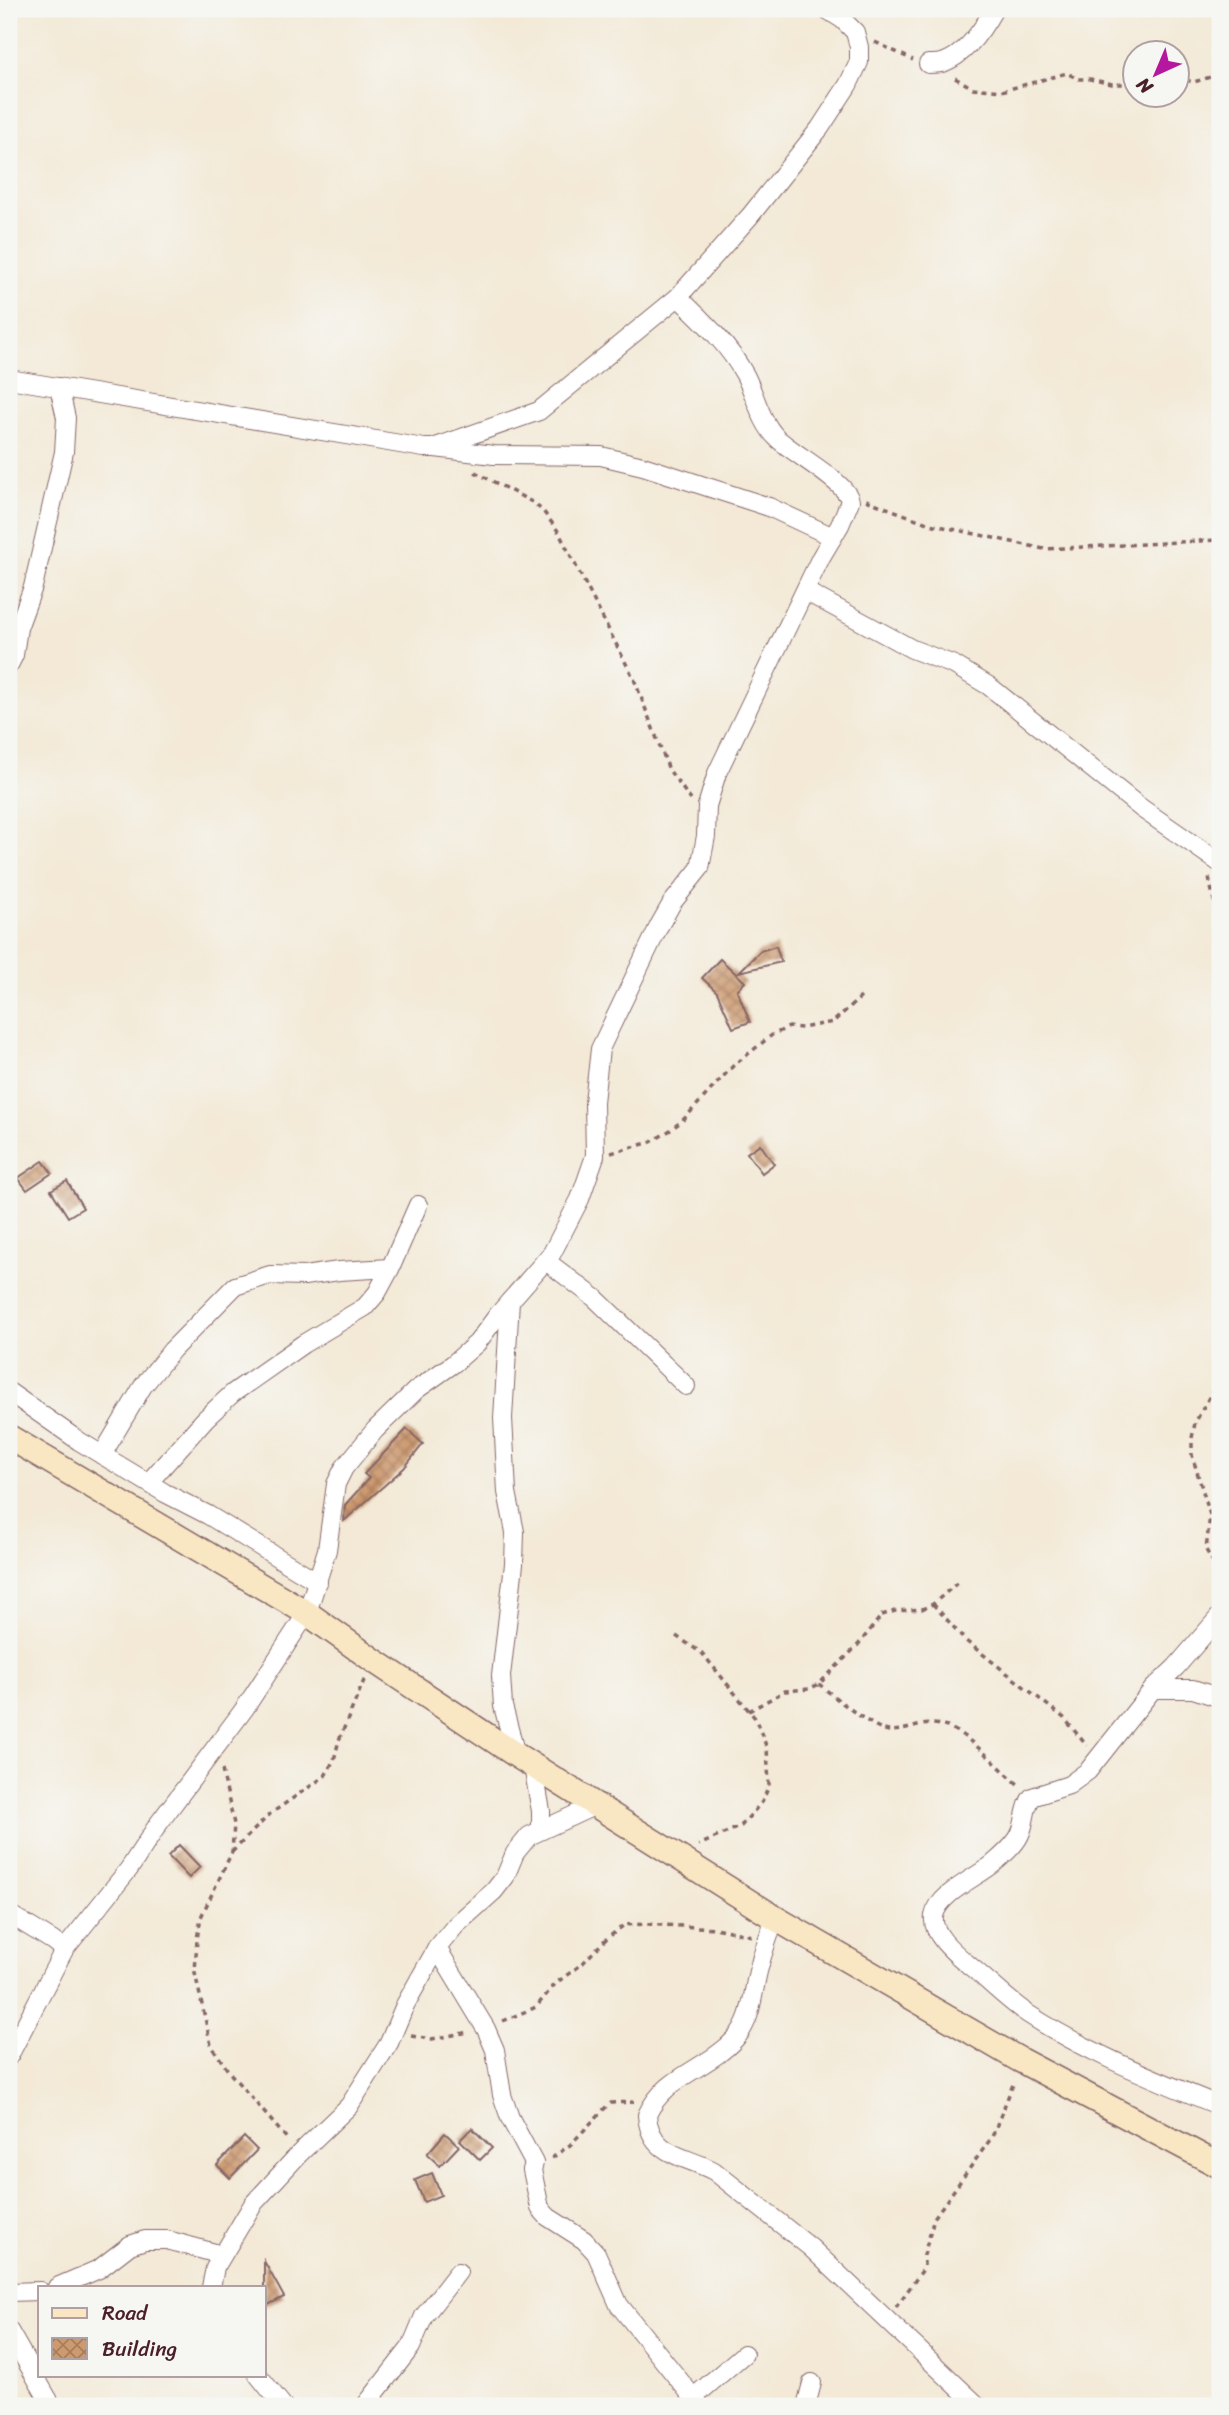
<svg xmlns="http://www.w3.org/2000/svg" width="1229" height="2415" font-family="Sriracha,sans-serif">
	<defs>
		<pattern id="building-cross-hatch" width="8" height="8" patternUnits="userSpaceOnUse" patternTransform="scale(1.75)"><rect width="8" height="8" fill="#cd9a70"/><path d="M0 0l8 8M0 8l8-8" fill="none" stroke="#a87d5c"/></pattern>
	</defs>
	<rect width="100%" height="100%" fill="#f6f6f2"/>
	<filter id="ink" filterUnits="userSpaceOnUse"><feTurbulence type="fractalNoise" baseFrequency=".0143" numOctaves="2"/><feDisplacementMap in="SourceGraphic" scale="14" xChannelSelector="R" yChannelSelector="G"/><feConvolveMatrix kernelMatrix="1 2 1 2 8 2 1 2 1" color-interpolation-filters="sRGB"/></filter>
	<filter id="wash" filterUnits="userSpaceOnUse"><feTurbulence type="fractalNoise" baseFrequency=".00686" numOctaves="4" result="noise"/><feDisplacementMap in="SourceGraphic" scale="28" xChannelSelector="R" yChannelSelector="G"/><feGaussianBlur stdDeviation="1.57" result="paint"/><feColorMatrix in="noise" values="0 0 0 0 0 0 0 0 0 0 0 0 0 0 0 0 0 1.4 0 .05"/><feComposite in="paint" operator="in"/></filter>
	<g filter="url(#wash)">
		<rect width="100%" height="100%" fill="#f3e9d6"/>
		<g id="blocks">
			<g fill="url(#building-cross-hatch)">
				<path d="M776,946L781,962L739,972L760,951Z"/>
				<path d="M720,959L745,982L737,990L750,1022L733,1028L717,992L702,978Z"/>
				<path d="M760,1144L774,1164L762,1173L747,1153Z"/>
				<path d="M43,1161L52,1173L27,1190L18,1178Z"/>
				<path d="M67,1181L83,1208L68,1217L51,1190Z"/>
				<path d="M407,1429L423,1444L404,1468L344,1521L345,1505L369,1478L364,1474Z"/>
				<path d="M179,1845L200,1867L189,1878L168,1856Z"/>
				<path d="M472,2128L492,2148L480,2160L460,2140Z"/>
				<path d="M445,2133L459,2146L440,2166L427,2154Z"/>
				<path d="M244,2137L257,2150L230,2178L217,2165Z"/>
				<path d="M432,2173L441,2195L424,2202L415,2180Z"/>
				<path d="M264,2261L284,2297L264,2307Z"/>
			</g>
		</g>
	</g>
	<g filter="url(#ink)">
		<use href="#blocks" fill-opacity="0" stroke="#856667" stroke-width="2"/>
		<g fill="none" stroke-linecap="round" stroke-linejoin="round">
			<g stroke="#856667" stroke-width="20">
				<g id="street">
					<path d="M928,64C934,64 940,64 945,62C966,54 984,27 994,9"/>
					<path d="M9,379L424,448H433L539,411L678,297L750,216L820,128L848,85L859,62V47L855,32L842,19L826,9"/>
					<path d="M435,448L494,455L601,456L643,466L769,507L833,537"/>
					<path d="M805,591L912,649L954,665L989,686L1141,808L1220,863"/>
					<path d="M9,665L14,655L18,628L33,587L64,452L66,418L59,387"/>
					<path d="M546,1261L595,1298L686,1386"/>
					<path d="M510,1301L503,1418L507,1492L515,1532L514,1564L501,1676L503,1706L516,1755"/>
					<path d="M9,1392L79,1441L165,1493L208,1515L318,1582"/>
					<path d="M102,1455L143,1386L172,1350L235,1286L270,1275L304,1276L339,1271L390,1268"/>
					<path d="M149,1482L205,1419L233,1393L303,1344L365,1307L377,1293L390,1269L418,1205"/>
					<path d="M1220,1616L1176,1667L1153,1689L1088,1771L1069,1785L1032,1797C1024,1808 1026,1820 1021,1832C1017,1844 1003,1855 993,1864C977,1877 938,1894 934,1916C931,1935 957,1955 970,1966C989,1981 1007,2000 1028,2014C1088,2053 1154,2079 1220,2106"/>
					<path d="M1153,1689H1193L1220,1698"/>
					<path d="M533,1766L541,1811V1830"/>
					<path d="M9,1914L53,1941L64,1950"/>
					<path d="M775,1918C770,1933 764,1948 760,1964C752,1990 754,2018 735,2039C708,2069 664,2076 647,2115C650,2156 684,2155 714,2171L811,2248L978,2406"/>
					<path d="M437,1948L486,2029L495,2050L502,2095L510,2118L534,2163L532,2170L540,2208L548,2217L584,2240L596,2253L619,2305L700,2406"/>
					<path d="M9,2056L64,1950L129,1869L159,1823L245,1708L307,1613L327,1550L336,1484L344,1468L375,1430L416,1390L453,1364L477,1343L497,1316L552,1253L580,1199L595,1156L594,1102L600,1049L659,926L672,903L700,868L706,836L707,806L717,773L821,557L840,525L850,501C847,482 793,454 777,438C761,423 755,394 745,375C728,344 703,321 678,297"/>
					<path d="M57,2287L99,2269L130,2245L145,2240H167L222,2255"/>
					<path d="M211,2287L215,2268L253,2204L300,2153L349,2106L389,2043L405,2005L437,1948L456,1925L494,1891L505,1877L515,1853L529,1836L596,1805"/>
					<path d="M9,2292L40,2291"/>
					<path d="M9,2331L52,2406"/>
					<path d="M258,2375L283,2406"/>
					<path d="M694,2397L744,2354"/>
					<path d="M365,2406L411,2347L424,2316L458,2272"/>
					<path d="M806,2406L812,2383"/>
				</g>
			</g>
			<g stroke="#856667" stroke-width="27">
				<path id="secondary" d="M9,1437L307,1613L373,1660L516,1755L775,1918L1020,2060L1220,2166"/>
			</g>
			<g stroke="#856667" stroke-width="3.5" stroke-dasharray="5 5" stroke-linecap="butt">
				<path d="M875,42L913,60"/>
				<path d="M955,78L973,88L1002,91L1067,73L1078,79H1090L1112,84H1134"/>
				<path d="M1176,78L1194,82L1220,74"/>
				<path d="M475,472L532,502L543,511L558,531L634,679L669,770L691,800"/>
				<path d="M866,500L930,524L1044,549L1220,540"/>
				<path d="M1209,878L1220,928"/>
				<path d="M611,1153L651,1142L669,1131L683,1120L733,1066L772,1035L789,1027L802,1028L833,1022L861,997"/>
				<path d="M1220,1369L1213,1390L1195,1423L1192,1438V1455L1210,1515L1206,1550L1220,1574"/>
				<path d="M933,1604L966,1641L1064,1718L1087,1746"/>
				<path d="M676,1636L702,1653L755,1718L767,1748L769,1786L762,1802L741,1826L699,1845"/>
				<path d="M819,1684C832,1695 875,1731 890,1731C915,1731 926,1716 954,1730C974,1741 1002,1770 1020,1786"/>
				<path d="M749,1711L785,1691L809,1689L819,1684L858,1645L882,1615L895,1611L922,1609L933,1604L957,1583"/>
				<path d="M222,1770L234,1824L232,1852L201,1917L197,1939L195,1973L211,2045L229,2072L289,2141"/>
				<path d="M232,1852L270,1814L325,1776L334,1760L339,1740L365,1678"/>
				<path d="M503,2021L536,2007L556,1983L582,1964L605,1940L624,1925L646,1924L715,1928L752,1936"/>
				<path d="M411,2036L432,2039L469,2032"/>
				<path d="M552,2158L570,2145L607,2106L611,2103L634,2102"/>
				<path d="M896,2307L924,2268V2255L934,2218L992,2137L1014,2082"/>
			</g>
			<use href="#street" stroke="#fff" stroke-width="18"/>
			<use href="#secondary" stroke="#f9e7c3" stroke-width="24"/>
		</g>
	</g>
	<rect width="1229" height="2415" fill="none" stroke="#f6f6f2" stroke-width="35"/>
	<rect x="38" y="2286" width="228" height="91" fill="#f6f6f2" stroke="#b1a0a2" stroke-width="2"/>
	<rect x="52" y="2308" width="35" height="10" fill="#f9e7c3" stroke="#b1a0a2" stroke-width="2"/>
	<text x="102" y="2320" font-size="21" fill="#4a1f2b">Road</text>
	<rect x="52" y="2338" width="35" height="21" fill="url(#building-cross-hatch)" stroke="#b1a0a2" stroke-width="2"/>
	<text x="102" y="2356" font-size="21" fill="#4a1f2b">Building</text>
	<g transform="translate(1156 74) rotate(224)"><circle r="33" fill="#f6f6f2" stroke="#b1a0a2" stroke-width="2"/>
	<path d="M0-5L12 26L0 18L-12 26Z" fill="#b5179e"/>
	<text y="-10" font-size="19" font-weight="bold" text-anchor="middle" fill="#4a1f2b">N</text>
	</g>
</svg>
